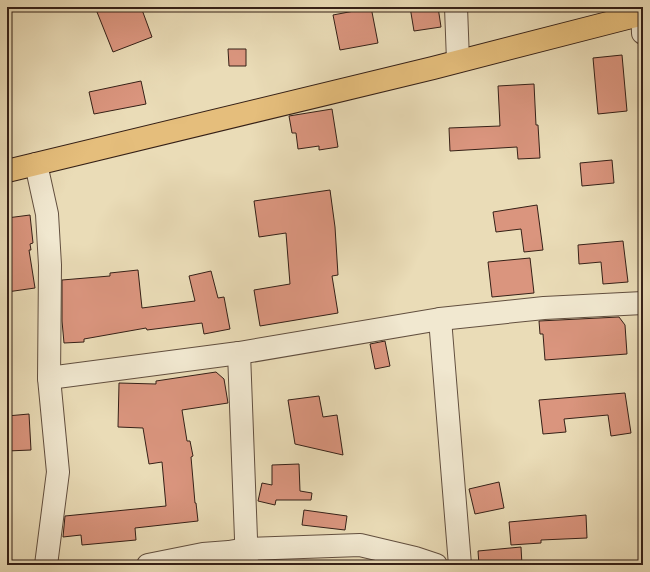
<svg xmlns="http://www.w3.org/2000/svg" width="650" height="572" font-family="'EB Garamond',serif">
	<rect width="100%" height="100%" fill="#eadcb7"/>
	<filter id="stains"><feTurbulence type="fractalNoise" baseFrequency=".005" numOctaves="4"/><feColorMatrix values="0 0 0 0 .2 0 0 0 0 .09 0 0 0 0 .02 0 0 0 .5 -.17"/></filter>
	<radialGradient id="worn" r=".72"><stop offset=".6" stop-color="#630" stop-opacity="0"/><stop offset="1" stop-color="#630" stop-opacity=".3"/></radialGradient>
	<g fill="#da957e" stroke="#352017">
		<path d="M95,7H141L152,37L113,52Z"/>
		<path d="M353,7H371L378,43L340,50L333,15L354,11Z"/>
		<path d="M410,7H438L441,27L414,31Z"/>
		<path d="M228,49H246V66H229Z"/>
		<path d="M622,55L627,111L598,114L593,58Z"/>
		<path d="M141,81L146,104L94,114L89,92Z"/>
		<path d="M534,84L536,125H538L540,158L518,159L517,147L450,151L449,128L500,126L498,86Z"/>
		<path d="M332,109L338,147L319,150V146L298,149L296,133H292L289,116Z"/>
		<path d="M612,160L614,183L582,186L580,163Z"/>
		<path d="M330,190L335,227L338,275L332,276L338,313L260,326L254,290L290,284L286,233L259,237L254,201Z"/>
		<path d="M537,205L543,250L524,252L521,229L496,232L493,212Z"/>
		<path d="M30,215L33,243L30,244L31,250H29L35,288L7,292V218Z"/>
		<path d="M623,241L628,282L603,284L601,262L579,264L578,245Z"/>
		<path d="M530,258L534,293L492,297L488,262Z"/>
		<path d="M138,270L142,308L195,301L189,276L211,271L218,298L224,297L230,329L204,334L202,323L147,330L146,328L84,339V342L64,343L62,321V280L110,276V273Z"/>
		<path d="M619,317L625,325L627,354L545,360L543,334H540L539,321Z"/>
		<path d="M385,341L390,366L375,369L370,344Z"/>
		<path d="M216,372L224,379L228,403L182,410L187,441H190L193,456L191,457L195,503H196L198,521L135,528L136,540L82,545L81,535L63,537L65,516L166,506L162,462L149,464L143,428L118,427L119,383L156,384V381Z"/>
		<path d="M625,393L631,433L611,436L608,415L564,419L566,432L543,434L539,400Z"/>
		<path d="M319,396L323,417L337,415L343,455L295,444L288,400Z"/>
		<path d="M29,414L31,450L7,451V416Z"/>
		<path d="M299,464L300,491L312,493L311,500H276L275,505L258,501L262,483L272,485V465Z"/>
		<path d="M499,482L504,508L475,514L469,489Z"/>
		<path d="M304,510L347,516L345,530L302,525Z"/>
		<path d="M586,515L587,538L541,540V543L511,545L509,522Z"/>
		<path d="M521,547L522,565H479L478,551Z"/>
	</g>
	<g fill="none" stroke-linecap="round" stroke-linejoin="round">
		<g stroke="#624f3f" stroke-width="24">
			<g id="minor">
				<path d="M456,7L458,61"/>
				<path d="M642,7L643,33"/>
				<path d="M36,164L47,214L50,265L49,378L58,472L46,565"/>
				<path d="M440,319L460,565"/>
				<path d="M239,353L247,565"/>
				<path d="M49,378L239,353L440,319L544,308L643,303"/>
				<path d="M148,565L203,554L229,552L246,549L360,545L415,558L436,565"/>
			</g>
		</g>
		<g stroke="#352017" stroke-width="24">
			<path id="major" d="M7,171L433,68L643,14"/>
		</g>
		<use href="#minor" stroke="#f1e8d0" stroke-width="22"/>
		<use href="#major" stroke="#e5be7c" stroke-width="22"/>
	</g>
	<rect width="650" height="572" fill="none" stroke="#eadcb7" stroke-width="24"/>
	<rect x="8" y="8" width="634" height="556" fill="none" stroke="#352017" stroke-width="2"/>
	<rect x="12" y="12" width="626" height="548" fill="none" stroke="#352017"/>
	<rect width="100%" height="100%" filter="url(#stains)"/>
	<rect width="100%" height="100%" fill="url(#worn)"/>
</svg>
